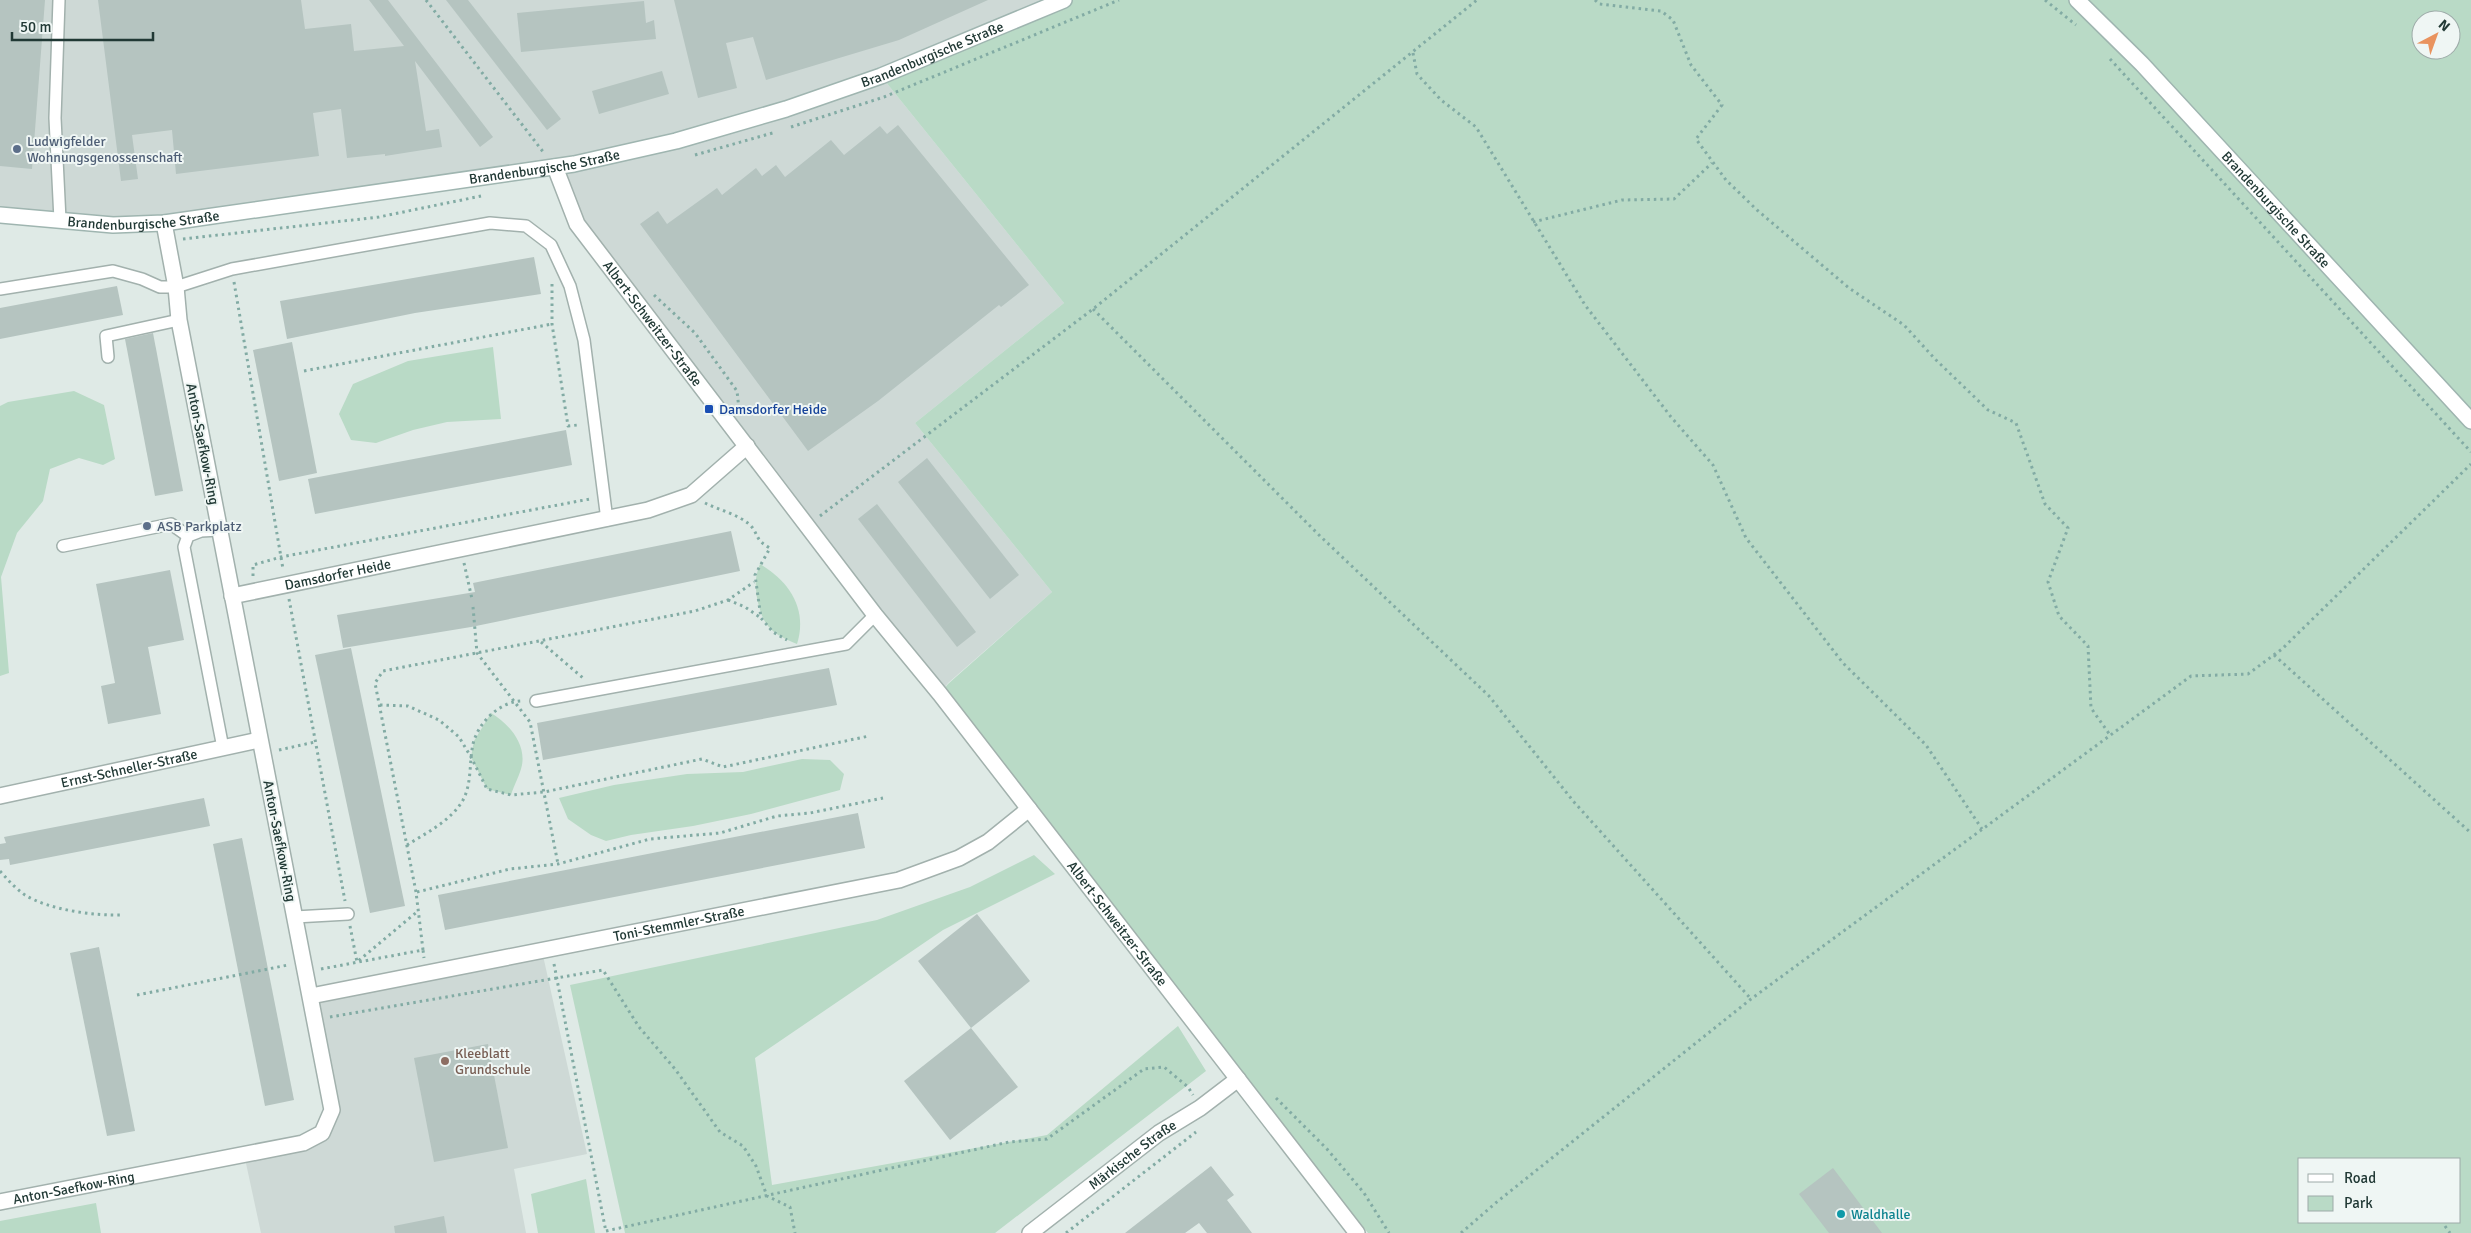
<svg xmlns="http://www.w3.org/2000/svg" width="2471" height="1233" font-family="Signika,sans-serif">
	<rect width="100%" height="100%" fill="#dfeae6"/>
	<g fill="#ced9d6">
		<path d="M0,0H1064L881,76L1064,303L915,423L1052,592L948,683L940,694L577,224L555,167L164,223L0,215Z"/>
		<path d="M542,951L587,1154L514,1169L526,1233H261L244,1154L303,1143L329,1121L311,996Z"/>
	</g>
	<g fill="#b9dac6" fill-rule="evenodd">
		<path d="M1064,0H2471V1233H1368L1029,809L940,694L948,684L1052,592L915,423L1064,303L881,76ZM2421,20H2451V50H2421ZM2300,1159H2460V1222H2300Z"/>
		<path d="M493,347L501,419L447,422L413,430L376,443L351,440L339,414L353,384L408,361Z"/>
		<path d="M74,391L104,405L115,459L103,465L79,458L50,469L43,501L17,533L1,577L9,673L0,676V406L8,402Z"/>
		<path d="M760,564C789,581 808,609 797,644C770,633 763,626 757,598C755,584 755,576 760,564Z"/>
		<path d="M491,713C508,723 526,743 522,765C520,775 514,785 511,795L487,789L471,757L474,741Z"/>
		<path d="M802,759L830,760L844,774L840,790L751,814L693,826L631,835L606,841L591,835L568,819L559,798L614,785L687,774L743,772Z"/>
		<path d="M1034,855L1055,874L943,930L755,1058L772,1185L1047,1135L1178,1026L1206,1071L995,1233H625L570,985L877,920L970,887Z"/>
		<path d="M586,1179L595,1233H538L531,1194Z"/>
		<path d="M96,1203L101,1233H0V1221Z"/>
	</g>
	<g fill="#b5c4c0">
		<path d="M0,0H45L32,169L0,166Z"/>
		<path d="M98,0H301L305,29L351,24L354,51L404,46L369,0H388L493,137L480,147L415,61L426,131L439,129L442,147L385,156V154L347,158L341,109L313,113L319,156L176,174L172,130L132,135L138,179L121,181Z"/>
		<path d="M446,0H468L561,119L547,130Z"/>
		<path d="M674,0H988L899,40L766,80L753,37L726,43L737,88L698,98Z"/>
		<path d="M644,1L646,23L654,20L656,39L521,52L517,13Z"/>
		<path d="M662,71L669,94L599,114L592,91Z"/>
		<path d="M898,125L1029,285L1001,307L999,305L878,401L808,451L640,224L658,211L667,224L717,188L722,195L756,168L762,176L776,165L785,177L831,140L844,155L880,126L887,134Z"/>
		<path d="M534,257L541,294L415,313L287,339L280,301Z"/>
		<path d="M117,286L123,315L0,339V308Z"/>
		<path d="M153,333L183,491L155,496L125,339Z"/>
		<path d="M292,342L317,473L279,481L253,350Z"/>
		<path d="M566,430L572,465L315,514L308,479Z"/>
		<path d="M927,458L1019,575L990,599L898,482Z"/>
		<path d="M877,504L976,632L957,647L858,519Z"/>
		<path d="M731,531L740,571L471,627L343,648L337,615L475,592L473,583Z"/>
		<path d="M170,570L184,640L148,647L161,714L108,724L101,686L115,683L96,584Z"/>
		<path d="M351,648L405,906L370,913L315,655Z"/>
		<path d="M829,668L837,705L543,760L537,723Z"/>
		<path d="M204,798L210,826L10,865L9,859L0,860V844L6,843L4,837Z"/>
		<path d="M858,813L865,848L445,930L438,895Z"/>
		<path d="M242,838L294,1100L265,1106L213,844Z"/>
		<path d="M977,914L1030,981L971,1028L918,961Z"/>
		<path d="M99,947L135,1131L107,1136L70,953Z"/>
		<path d="M971,1028L1018,1087L950,1140L904,1081Z"/>
		<path d="M488,1044L508,1148L434,1162L414,1058Z"/>
		<path d="M1211,1166L1234,1195L1227,1200L1252,1233H1207L1199,1223L1185,1233H1125Z"/>
		<path d="M1833,1168L1882,1233H1829L1799,1194Z"/>
		<path d="M444,1216L447,1233H395L394,1226Z"/>
	</g>
	<g fill="none" stroke-linecap="round" stroke-linejoin="round">
		<g stroke="#a2b1ad" stroke-width="14">
			<g id="lane">
				<path d="M59,0L55,118L60,220"/>
				<path d="M0,289L113,271L142,279L160,287H176L232,269L490,223L526,226L551,245L570,286L584,340L607,520"/>
				<path d="M108,357L106,336L179,320"/>
				<path d="M219,530L201,531L188,536L184,547L223,748"/>
				<path d="M63,546L171,524L188,536"/>
				<path d="M536,701L846,644L875,615"/>
				<path d="M295,917L348,914"/>
			</g>
		</g>
		<g stroke="#a2b1ad" stroke-width="18">
			<g id="street">
				<path id="s1" d="M555,167L577,224L875,615L940,694L1357,1233"/>
				<path id="s2" d="M232,596L648,510L691,495L747,446"/>
				<path id="s3" d="M0,796L259,740"/>
				<path id="s4" d="M311,996L899,880L959,858L988,842L1029,809"/>
				<path id="s5" d="M0,1202L303,1143L322,1133L332,1110L179,320L176,287L164,223"/>
				<path id="s6" d="M1030,1233L1159,1133L1200,1108L1238,1079"/>
			</g>
		</g>
		<g stroke="#9fb5b0" stroke-width="18">
			<g id="secondary">
				<path id="s7" d="M2077,0L2142,64L2471,421"/>
				<path id="s8" d="M0,215L113,225L164,223L574,164L676,141L786,109L881,76L1064,0"/>
			</g>
		</g>
		<g stroke="#82aba4" stroke-width="3" stroke-dasharray="2.5 4" stroke-linecap="butt">
			<path d="M426,0L544,153"/>
			<path d="M1595,0L1599,4L1661,11L1673,20L1691,65L1722,105L1696,139L1726,180L1757,210L1849,288L1904,325L1935,359L1988,410L2016,423L2045,504L2068,528L2048,582L2059,616L2088,646L2091,708L2110,735"/>
			<path d="M2045,0L2076,25"/>
			<path d="M1413,53L1417,74L1441,100L1476,127L1585,305L1671,417L1713,465L1746,538L1843,663L1926,745L1982,829"/>
			<path d="M2110,59L2471,452"/>
			<path d="M791,127L884,97L1119,0"/>
			<path d="M695,155L776,132"/>
			<path d="M1533,222L1622,200L1674,199L1712,163"/>
			<path d="M183,239L379,217L481,196"/>
			<path d="M234,282L283,569"/>
			<path d="M552,284V324L568,426L578,425V427"/>
			<path d="M654,295L695,333L737,391L739,409"/>
			<path d="M1093,309L1320,536L1489,696L1574,802L1751,999"/>
			<path d="M304,371L552,324"/>
			<path d="M705,503C719,510 737,514 749,524C759,533 754,540 770,548L755,575L761,618L773,632L787,640"/>
			<path d="M820,516L1093,309L1477,0"/>
			<path d="M464,563L472,599"/>
			<path d="M253,576V565L281,557L590,499"/>
			<path d="M289,599L345,901"/>
			<path d="M728,600L745,607L761,618"/>
			<path d="M473,607L477,653L530,722L558,864"/>
			<path d="M541,642L583,678"/>
			<path d="M2274,655L2471,833"/>
			<path d="M380,705L408,706L439,720L459,737L471,757L487,789L511,795L544,792L702,759L723,767L869,736"/>
			<path d="M279,750L315,742"/>
			<path d="M407,845C426,833 451,821 463,800C472,783 469,763 473,744C478,723 499,702 521,701"/>
			<path d="M0,871C8,880 15,888 25,895C49,910 95,916 123,915"/>
			<path d="M417,892L510,869L558,864L650,839L720,833L777,816L810,813L883,798"/>
			<path d="M350,926L357,962L418,911"/>
			<path d="M423,950L416,892L375,683L383,671L695,611L728,600L754,582"/>
			<path d="M554,964L606,1232"/>
			<path d="M321,969L423,950L424,958"/>
			<path d="M137,995L288,965"/>
			<path d="M330,1017L603,970L639,1027L675,1069L720,1132L743,1146L756,1166L767,1196L790,1207L795,1233"/>
			<path d="M1276,1098L1327,1149L1364,1193L1389,1233"/>
			<path d="M2445,1226L2450,1233"/>
			<path d="M606,1231L1009,1142L1047,1139L1144,1069L1164,1067L1188,1087L1193,1095"/>
			<path d="M1066,1233L1196,1132"/>
			<path d="M1461,1233L1498,1201L1751,999L2191,676L2248,674L2282,649L2471,464"/>
		</g>
		<use href="#lane" stroke="#fff" stroke-width="11"/>
		<use href="#street" stroke="#fff" stroke-width="15"/>
		<use href="#secondary" stroke="#fff" stroke-width="15"/>
	</g>
	<g fill="#5c6f8a" stroke="#eff6f4" stroke-width="2">
		<circle cx="17" cy="149" r="5"/>
		<circle cx="147" cy="526" r="5"/>
	</g>
	<rect fill="#1a4fb4" stroke="#eff6f4" stroke-width="2" x="704" y="404" width="10" height="10" rx="2.5"/>
	<circle fill="#8d6e63" stroke="#eff6f4" stroke-width="2" cx="445" cy="1061" r="5"/>
	<circle fill="#0f9aa8" stroke="#eff6f4" stroke-width="2" cx="1841" cy="1214" r="5"/>
	<g text-anchor="middle" stroke-width="4" stroke-linejoin="round" paint-order="stroke">
		<g font-size="14" fill="#213935" stroke="#eff6f4">
			<text dy="5" stroke="none"><textPath href="#s8" startOffset="954">Brandenburgische Straße</textPath></text>
			<text dy="5" stroke="none"><textPath href="#s8" startOffset="549">Brandenburgische Straße</textPath></text>
			<text dy="5" stroke="none"><textPath href="#s7" startOffset="289">Brandenburgische Straße</textPath></text>
			<text dy="5" stroke="none"><textPath href="#s8" startOffset="144">Brandenburgische Straße</textPath></text>
			<text dy="5" stroke="none"><textPath href="#s1" startOffset="186">Albert-Schweitzer-Straße</textPath></text>
			<text transform="translate(203 444) rotate(79)" y="5">Anton-Saefkow-Ring</text>
			<text dy="5" stroke="none"><textPath href="#s2" startOffset="108">Damsdorfer Heide</textPath></text>
			<text dy="5" stroke="none"><textPath href="#s3" startOffset="132">Ernst-Schneller-Straße</textPath></text>
			<text transform="translate(280 841) rotate(79)" y="5">Anton-Saefkow-Ring</text>
			<text dy="5" stroke="none"><textPath href="#s4" startOffset="375">Toni-Stemmler-Straße</textPath></text>
			<text dy="5" stroke="none"><textPath href="#s1" startOffset="945">Albert-Schweitzer-Straße</textPath></text>
			<text dy="5" stroke="none"><textPath href="#s6" startOffset="129">Märkische Straße</textPath></text>
			<text dy="5" stroke="none"><textPath href="#s5" startOffset="75">Anton-Saefkow-Ring</textPath></text>
		</g>
		<g font-size="14" fill="#4e5e75" stroke="#eff6f4" text-anchor="start">
			<text x="27" y="146">Ludwigfelder<tspan x="27" dy="16">Wohnungsgenossenschaft</tspan></text>
			<text x="157" y="531">ASB Parkplatz</text>
		</g>
		<g font-size="14" fill="#164399" stroke="#eff6f4" text-anchor="start">
			<text x="719" y="414">Damsdorfer Heide</text>
		</g>
		<g font-size="14" fill="#785e54" stroke="#eff6f4" text-anchor="start">
			<text x="455" y="1058">Kleeblatt<tspan x="455" dy="16">Grundschule</tspan></text>
		</g>
		<g font-size="14" fill="#0d838f" stroke="#eff6f4" text-anchor="start">
			<text x="1851" y="1219">Waldhalle</text>
		</g>
	</g>
	<rect x="2298" y="1158" width="162" height="65" fill="#eff6f4" stroke="#9daaa8"/>
	<rect x="2308" y="1174" width="25" height="8" fill="#ffffff" stroke="#9daaa8"/>
	<text x="2344" y="1183" font-size="15" fill="#213935">Road</text>
	<rect x="2308" y="1196" width="25" height="15" fill="#b9dac6" stroke="#9daaa8"/>
	<text x="2344" y="1208" font-size="15" fill="#213935">Park</text>
	<g transform="translate(2436 35) rotate(41)"><circle r="24" fill="#eff6f4" stroke="#9daaa8"/>
	<path d="M0-4L9 19L0 12L-9 19Z" fill="#e9935e"/>
	<text y="-8" font-size="14" font-weight="bold" text-anchor="middle" fill="#213935">N</text>
	</g>
	<path d="M12 32v8h141v-8" fill="none" stroke="#213935" stroke-width="2.5"/>
	<text x="20" y="32" font-size="15" fill="#213935" stroke="#eff6f4" stroke-width="4" paint-order="stroke">50 m</text>
</svg>
